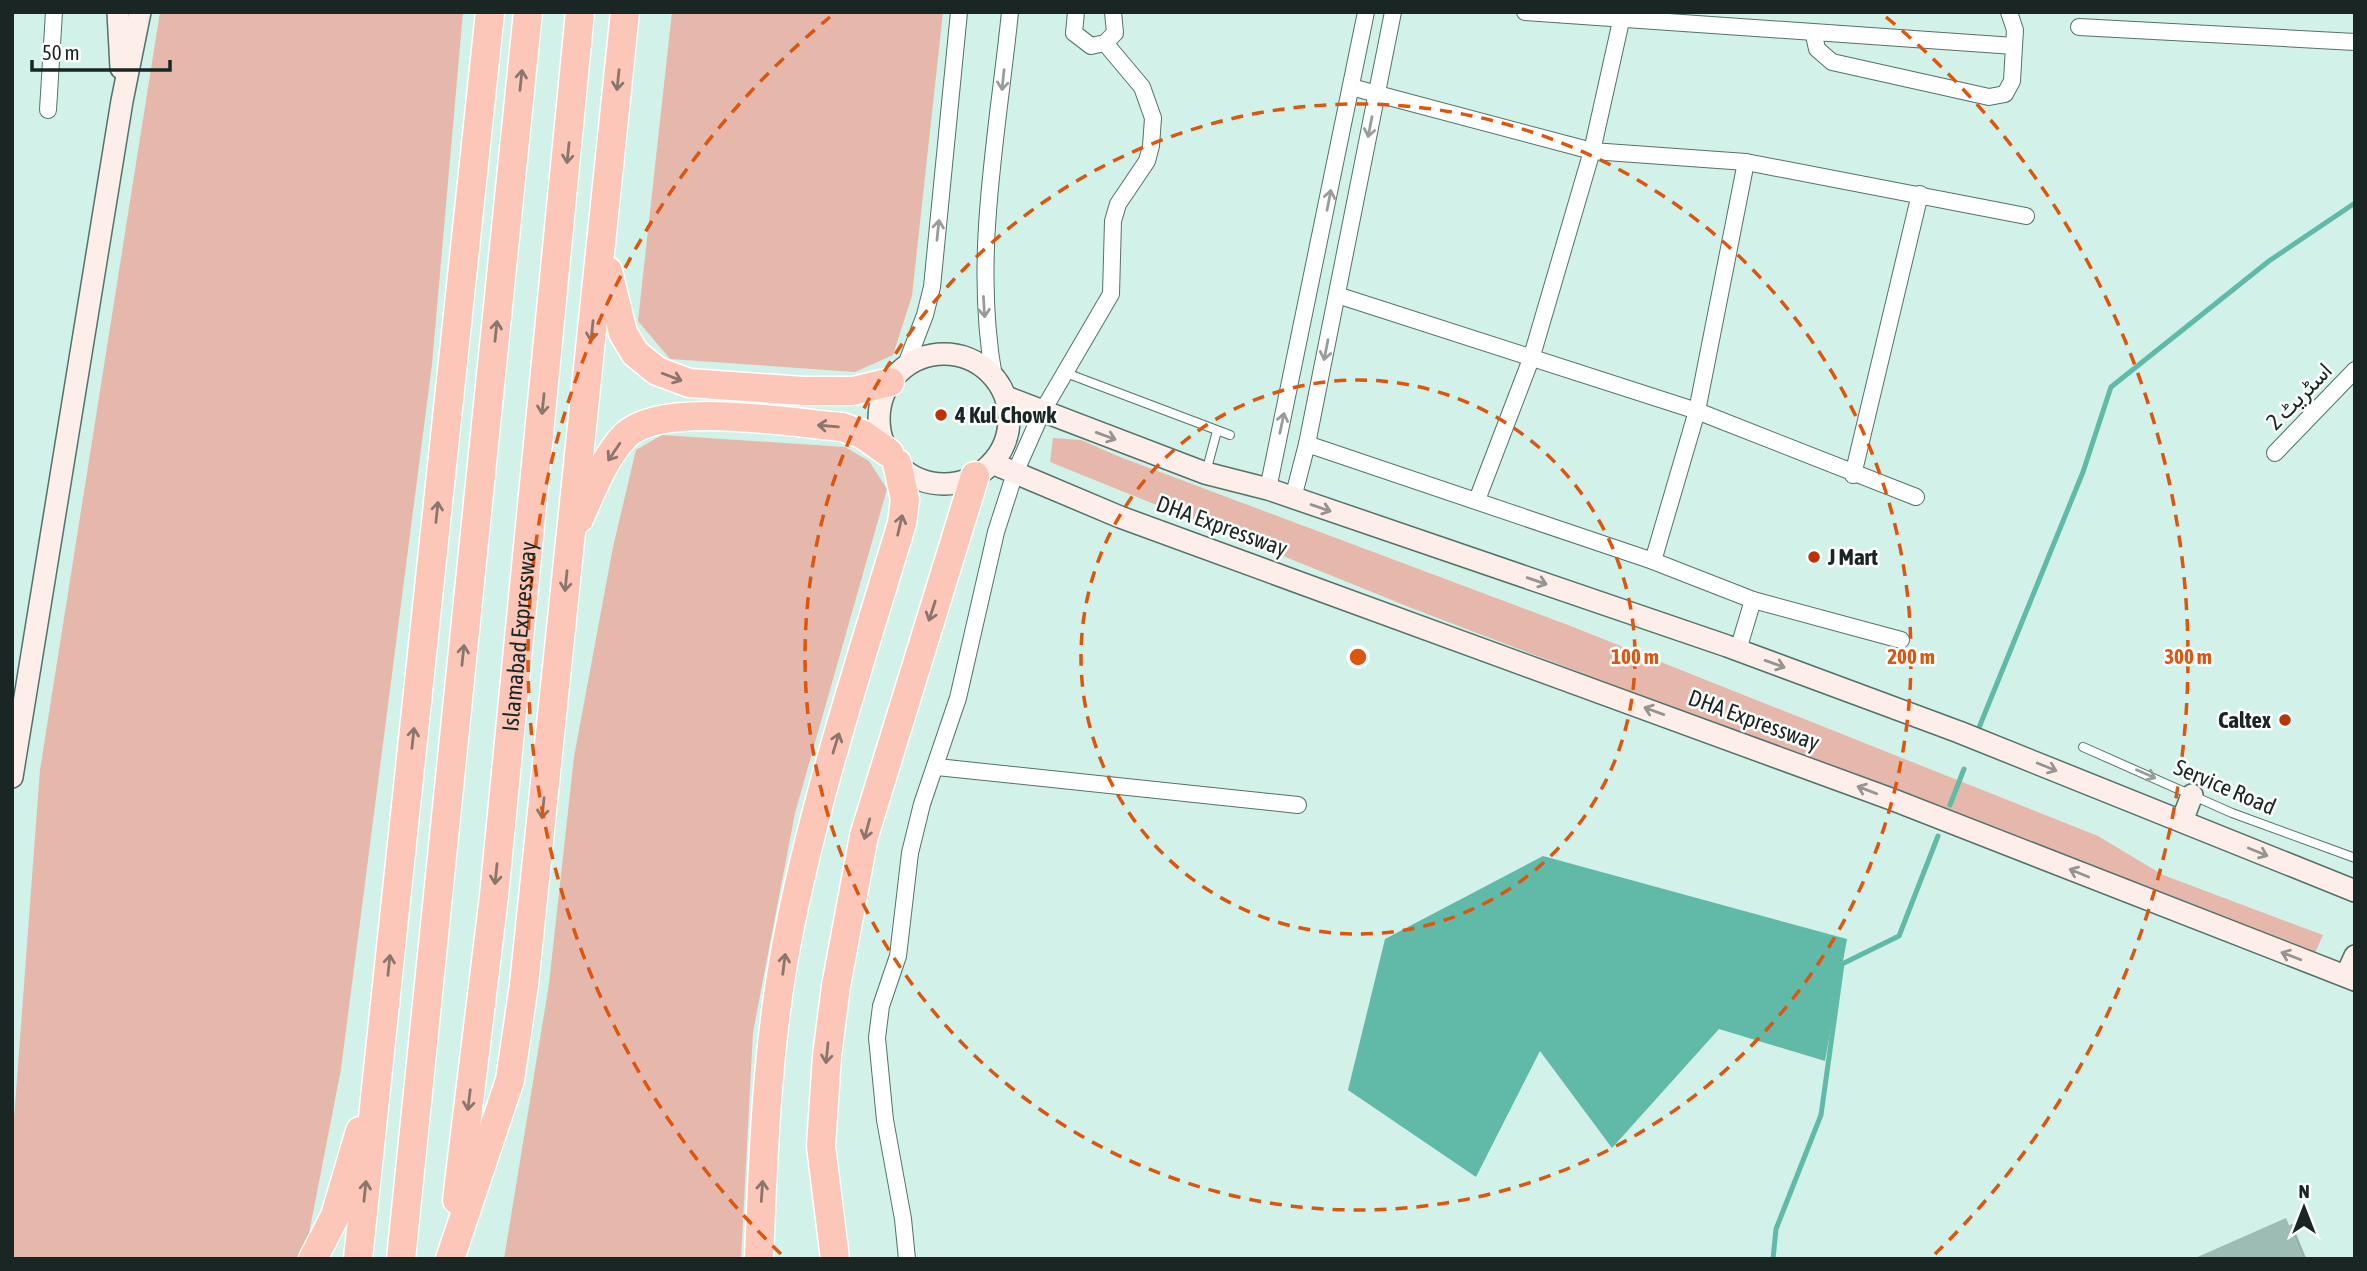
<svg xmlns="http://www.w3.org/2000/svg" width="2367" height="1271" font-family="'Asap Condensed',Vazirmatn,sans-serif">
	<defs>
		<filter id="shadow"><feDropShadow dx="6" dy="6" stdDeviation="0" flood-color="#0004"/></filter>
	</defs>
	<rect width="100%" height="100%" fill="#d1f1e9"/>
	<g fill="#e6b8ab">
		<path d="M160,12H463L432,364L341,1069L304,1259H12V1146L40,770Z"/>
		<path d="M672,12H943L912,296L893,355L855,372L670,359L638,321Z"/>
		<path d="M662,435L845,447L869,461L887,489L795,813L753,1032L741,1259H504L549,984L574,757L613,547L636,450Z"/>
		<path d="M1053,438L1081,440L1120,457L1568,625L2098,836L2163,875L2323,935L2315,953L1414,609L1050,462Z"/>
	</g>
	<path fill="#61baa7" d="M1543,856L1847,939L1825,1061L1719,1029L1612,1148L1540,1051L1476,1177L1348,1090L1385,939Z"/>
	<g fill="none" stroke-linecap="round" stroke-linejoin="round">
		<g stroke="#61baa7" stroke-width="5">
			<path d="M1976,735L2083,472L2111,387L2269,261L2355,203"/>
			<path d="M1950,805L1964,769"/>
			<path d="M1773,1259L1776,1229L1821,1115L1842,964L1899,936L1938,836"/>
		</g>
	</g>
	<path fill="#9dbcb4" filter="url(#shadow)" d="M2286,1218L2303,1259H2193Z"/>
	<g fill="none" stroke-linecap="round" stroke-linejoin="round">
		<g stroke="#54716a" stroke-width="10">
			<g id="lane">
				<path d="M1066,373L1230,435"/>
				<path d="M1206,472L1217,431"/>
				<path d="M2083,747L2232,813L2355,858"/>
			</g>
		</g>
		<g stroke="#54716a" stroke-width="18">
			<g id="street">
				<path d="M1076,12L1074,33L1091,46L1105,43L1115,33L1113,12"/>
				<path d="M1525,12L2014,46L2015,30L2009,12"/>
				<path d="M2079,27L2355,42"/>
				<path d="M1814,35L1817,49L1832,62L1989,97L2005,94L2012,81L2014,46"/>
				<path d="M1351,87L1592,151L1746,162L2026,216"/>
				<path d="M48,110L54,12"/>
				<path d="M1337,295L1697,411L1916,497"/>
				<path d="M905,367L925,315L932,287L959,12"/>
				<path d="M994,377C972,257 998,132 1010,12"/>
				<path d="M1307,444L1653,561L1753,600L1901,640"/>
				<path d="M2275,453L2355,370"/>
				<path d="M1853,475L1920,194"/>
				<path d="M1268,489L1366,12"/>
				<path d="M1293,498L1307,444L1393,12"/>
				<path d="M1477,500L1531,359L1592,151L1623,12"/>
				<path d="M1653,561L1697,411L1746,162"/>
				<path d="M1738,650L1753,600"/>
				<path d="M937,767L1298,805"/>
				<path d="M907,1259L903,1219L885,1120L877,1038L881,1006L898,956L910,853L922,804L958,698L996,532L1015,473L1042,412L1111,294L1113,221L1118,204L1147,161L1151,146L1153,118L1142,87L1105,43"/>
			</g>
		</g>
		<g stroke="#54716a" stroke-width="24">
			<g id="secondary">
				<path d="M118,12L121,68"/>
				<circle cx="944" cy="419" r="65"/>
				<path d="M1006,397L1205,473L1268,489L1727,646L1959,732L2355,891"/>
				<path d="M992,463L1120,517L1891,799L2355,980"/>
				<path d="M12,777L122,101L140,12"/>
				<path d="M2182,821L2192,795"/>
				<path d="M2346,976L2355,956"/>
			</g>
		</g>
		<g stroke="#fff" stroke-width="31">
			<g id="highway">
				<path d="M608,271L623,333L635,353L657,371L689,383L803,391H853L890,382"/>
				<path d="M579,519C592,491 604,457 626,435C662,400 792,423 842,427L862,434L889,453"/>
				<path id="s1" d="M457,1200L494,896L580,12"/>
				<path d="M313,1259L335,1216L360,1131"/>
				<path d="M358,1259L490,12"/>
				<path d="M401,1259L528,12"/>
				<path d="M450,1259L510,1080L524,985L625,12"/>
				<path d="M759,1259C763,1156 767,1049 786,947C813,803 860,663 902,523L905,500L897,463"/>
				<path d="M835,1259L821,1146L827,1056L836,986L864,836L975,476"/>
			</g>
		</g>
		<use href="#lane" stroke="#fff" stroke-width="8"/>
		<use href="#street" stroke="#fff" stroke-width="16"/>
		<use href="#secondary" stroke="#feeeea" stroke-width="21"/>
		<use href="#highway" stroke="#fcc7b8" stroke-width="28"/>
	</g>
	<defs><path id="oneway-shaft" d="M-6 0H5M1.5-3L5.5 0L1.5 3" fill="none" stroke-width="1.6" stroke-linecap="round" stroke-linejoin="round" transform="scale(1.75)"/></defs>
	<g stroke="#8b766e">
		<use href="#oneway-shaft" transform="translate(521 80) rotate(-84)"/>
		<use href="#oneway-shaft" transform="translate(618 80) rotate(96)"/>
		<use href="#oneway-shaft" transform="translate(568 153) rotate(96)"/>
		<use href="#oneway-shaft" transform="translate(496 331) rotate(-84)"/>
		<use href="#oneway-shaft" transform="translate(592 331) rotate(96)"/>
		<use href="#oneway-shaft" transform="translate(672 377) rotate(21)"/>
		<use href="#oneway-shaft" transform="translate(543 404) rotate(96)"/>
		<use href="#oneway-shaft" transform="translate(828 426) rotate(-175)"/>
		<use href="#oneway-shaft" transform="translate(614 452) rotate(124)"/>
		<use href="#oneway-shaft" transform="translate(437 512) rotate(-84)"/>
		<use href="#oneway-shaft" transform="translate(900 525) rotate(-77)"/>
		<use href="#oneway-shaft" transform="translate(566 581) rotate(96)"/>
		<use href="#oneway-shaft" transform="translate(932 611) rotate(108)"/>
		<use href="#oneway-shaft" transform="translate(463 655) rotate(-84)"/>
		<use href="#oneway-shaft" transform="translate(413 738) rotate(-84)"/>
		<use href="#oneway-shaft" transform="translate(836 743) rotate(-73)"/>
		<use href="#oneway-shaft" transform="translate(543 808) rotate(96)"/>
		<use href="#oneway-shaft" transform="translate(867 829) rotate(105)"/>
		<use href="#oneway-shaft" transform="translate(496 874) rotate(96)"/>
		<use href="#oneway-shaft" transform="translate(784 964) rotate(-83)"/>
		<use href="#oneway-shaft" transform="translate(389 965) rotate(-84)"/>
		<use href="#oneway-shaft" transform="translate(827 1053) rotate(96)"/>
		<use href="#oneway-shaft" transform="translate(469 1100) rotate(97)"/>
		<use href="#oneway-shaft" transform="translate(365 1191) rotate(-84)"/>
		<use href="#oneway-shaft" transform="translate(762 1191) rotate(-86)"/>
	</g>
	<g stroke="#989d9c">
		<use href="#oneway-shaft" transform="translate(1003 80) rotate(96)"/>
		<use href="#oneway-shaft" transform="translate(1370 127) rotate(101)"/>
		<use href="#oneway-shaft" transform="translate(1329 200) rotate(-79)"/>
		<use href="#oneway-shaft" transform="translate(938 230) rotate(-84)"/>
		<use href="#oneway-shaft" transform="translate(984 307) rotate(87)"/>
		<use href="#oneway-shaft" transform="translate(1326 350) rotate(101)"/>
		<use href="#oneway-shaft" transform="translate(1282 423) rotate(-78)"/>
		<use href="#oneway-shaft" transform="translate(2146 774) rotate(24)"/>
	</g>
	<g stroke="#979490">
		<use href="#oneway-shaft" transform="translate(1106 436) rotate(20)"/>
		<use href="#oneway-shaft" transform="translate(1321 508) rotate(19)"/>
		<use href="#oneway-shaft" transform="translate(1537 581) rotate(19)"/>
		<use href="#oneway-shaft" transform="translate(1775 664) rotate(20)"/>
		<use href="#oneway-shaft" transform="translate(1654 711) rotate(-160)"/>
		<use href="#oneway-shaft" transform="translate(2047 767) rotate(22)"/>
		<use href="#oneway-shaft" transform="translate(1867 790) rotate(-159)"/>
		<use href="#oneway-shaft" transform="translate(2258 852) rotate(22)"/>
		<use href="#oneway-shaft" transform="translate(2079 873) rotate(-158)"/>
		<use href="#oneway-shaft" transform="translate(2291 956) rotate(-159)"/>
	</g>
	<g fill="none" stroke="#de560d" stroke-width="3.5" stroke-dasharray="12 9">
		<circle cx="1358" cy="657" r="277"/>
		<circle cx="1358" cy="657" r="553"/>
		<path d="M781 1254A830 830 0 0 1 830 17M1886 17A830 830 0 0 1 1935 1254"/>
	</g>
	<g fill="#bc3300" stroke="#fff" stroke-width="2.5">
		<circle cx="941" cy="415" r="7"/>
		<circle cx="1814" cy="557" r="7"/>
		<circle cx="2285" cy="720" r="7"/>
	</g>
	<g text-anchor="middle" stroke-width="5" stroke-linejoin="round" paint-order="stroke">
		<g font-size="23" fill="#1a2623" stroke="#fff">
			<text transform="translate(2299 396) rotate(-46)" y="8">اسٹریٹ 2</text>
			<text transform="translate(1222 526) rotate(20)" y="8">DHA Expressway</text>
			<text dy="8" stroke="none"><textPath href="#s1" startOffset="567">Islamabad Expressway</textPath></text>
			<text transform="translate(1754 720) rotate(20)" y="8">DHA Expressway</text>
			<text transform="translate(2225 787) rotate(23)" y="8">Service Road</text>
		</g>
		<g font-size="23" font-weight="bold" fill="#1a2623" stroke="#fff" text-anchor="start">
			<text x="955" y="423">4 Kul Chowk</text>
			<text x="1828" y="565">J Mart</text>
			<text x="2271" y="728" text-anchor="end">Caltex</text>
		</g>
	</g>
	<circle cx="1358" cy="657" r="10" fill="#de560d" stroke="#fff" stroke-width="3.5"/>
	<g font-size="21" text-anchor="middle" font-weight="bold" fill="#de560d" stroke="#fff" stroke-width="5" stroke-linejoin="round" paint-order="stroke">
		<text x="1635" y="664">100 m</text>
		<text x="1911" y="664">200 m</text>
		<text x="2188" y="664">300 m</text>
	</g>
	<rect width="2367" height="1271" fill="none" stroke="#1a2623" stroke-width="28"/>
	<g transform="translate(2304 1208)" stroke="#ffffff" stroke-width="5" paint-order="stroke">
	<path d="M0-5L12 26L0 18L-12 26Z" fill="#1a2623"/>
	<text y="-10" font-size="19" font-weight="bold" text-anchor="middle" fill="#1a2623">N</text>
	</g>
	<path d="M32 60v10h138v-10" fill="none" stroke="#1a2623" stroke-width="3.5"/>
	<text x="42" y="60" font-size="21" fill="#1a2623" stroke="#ffffff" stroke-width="5" paint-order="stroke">50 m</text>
</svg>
